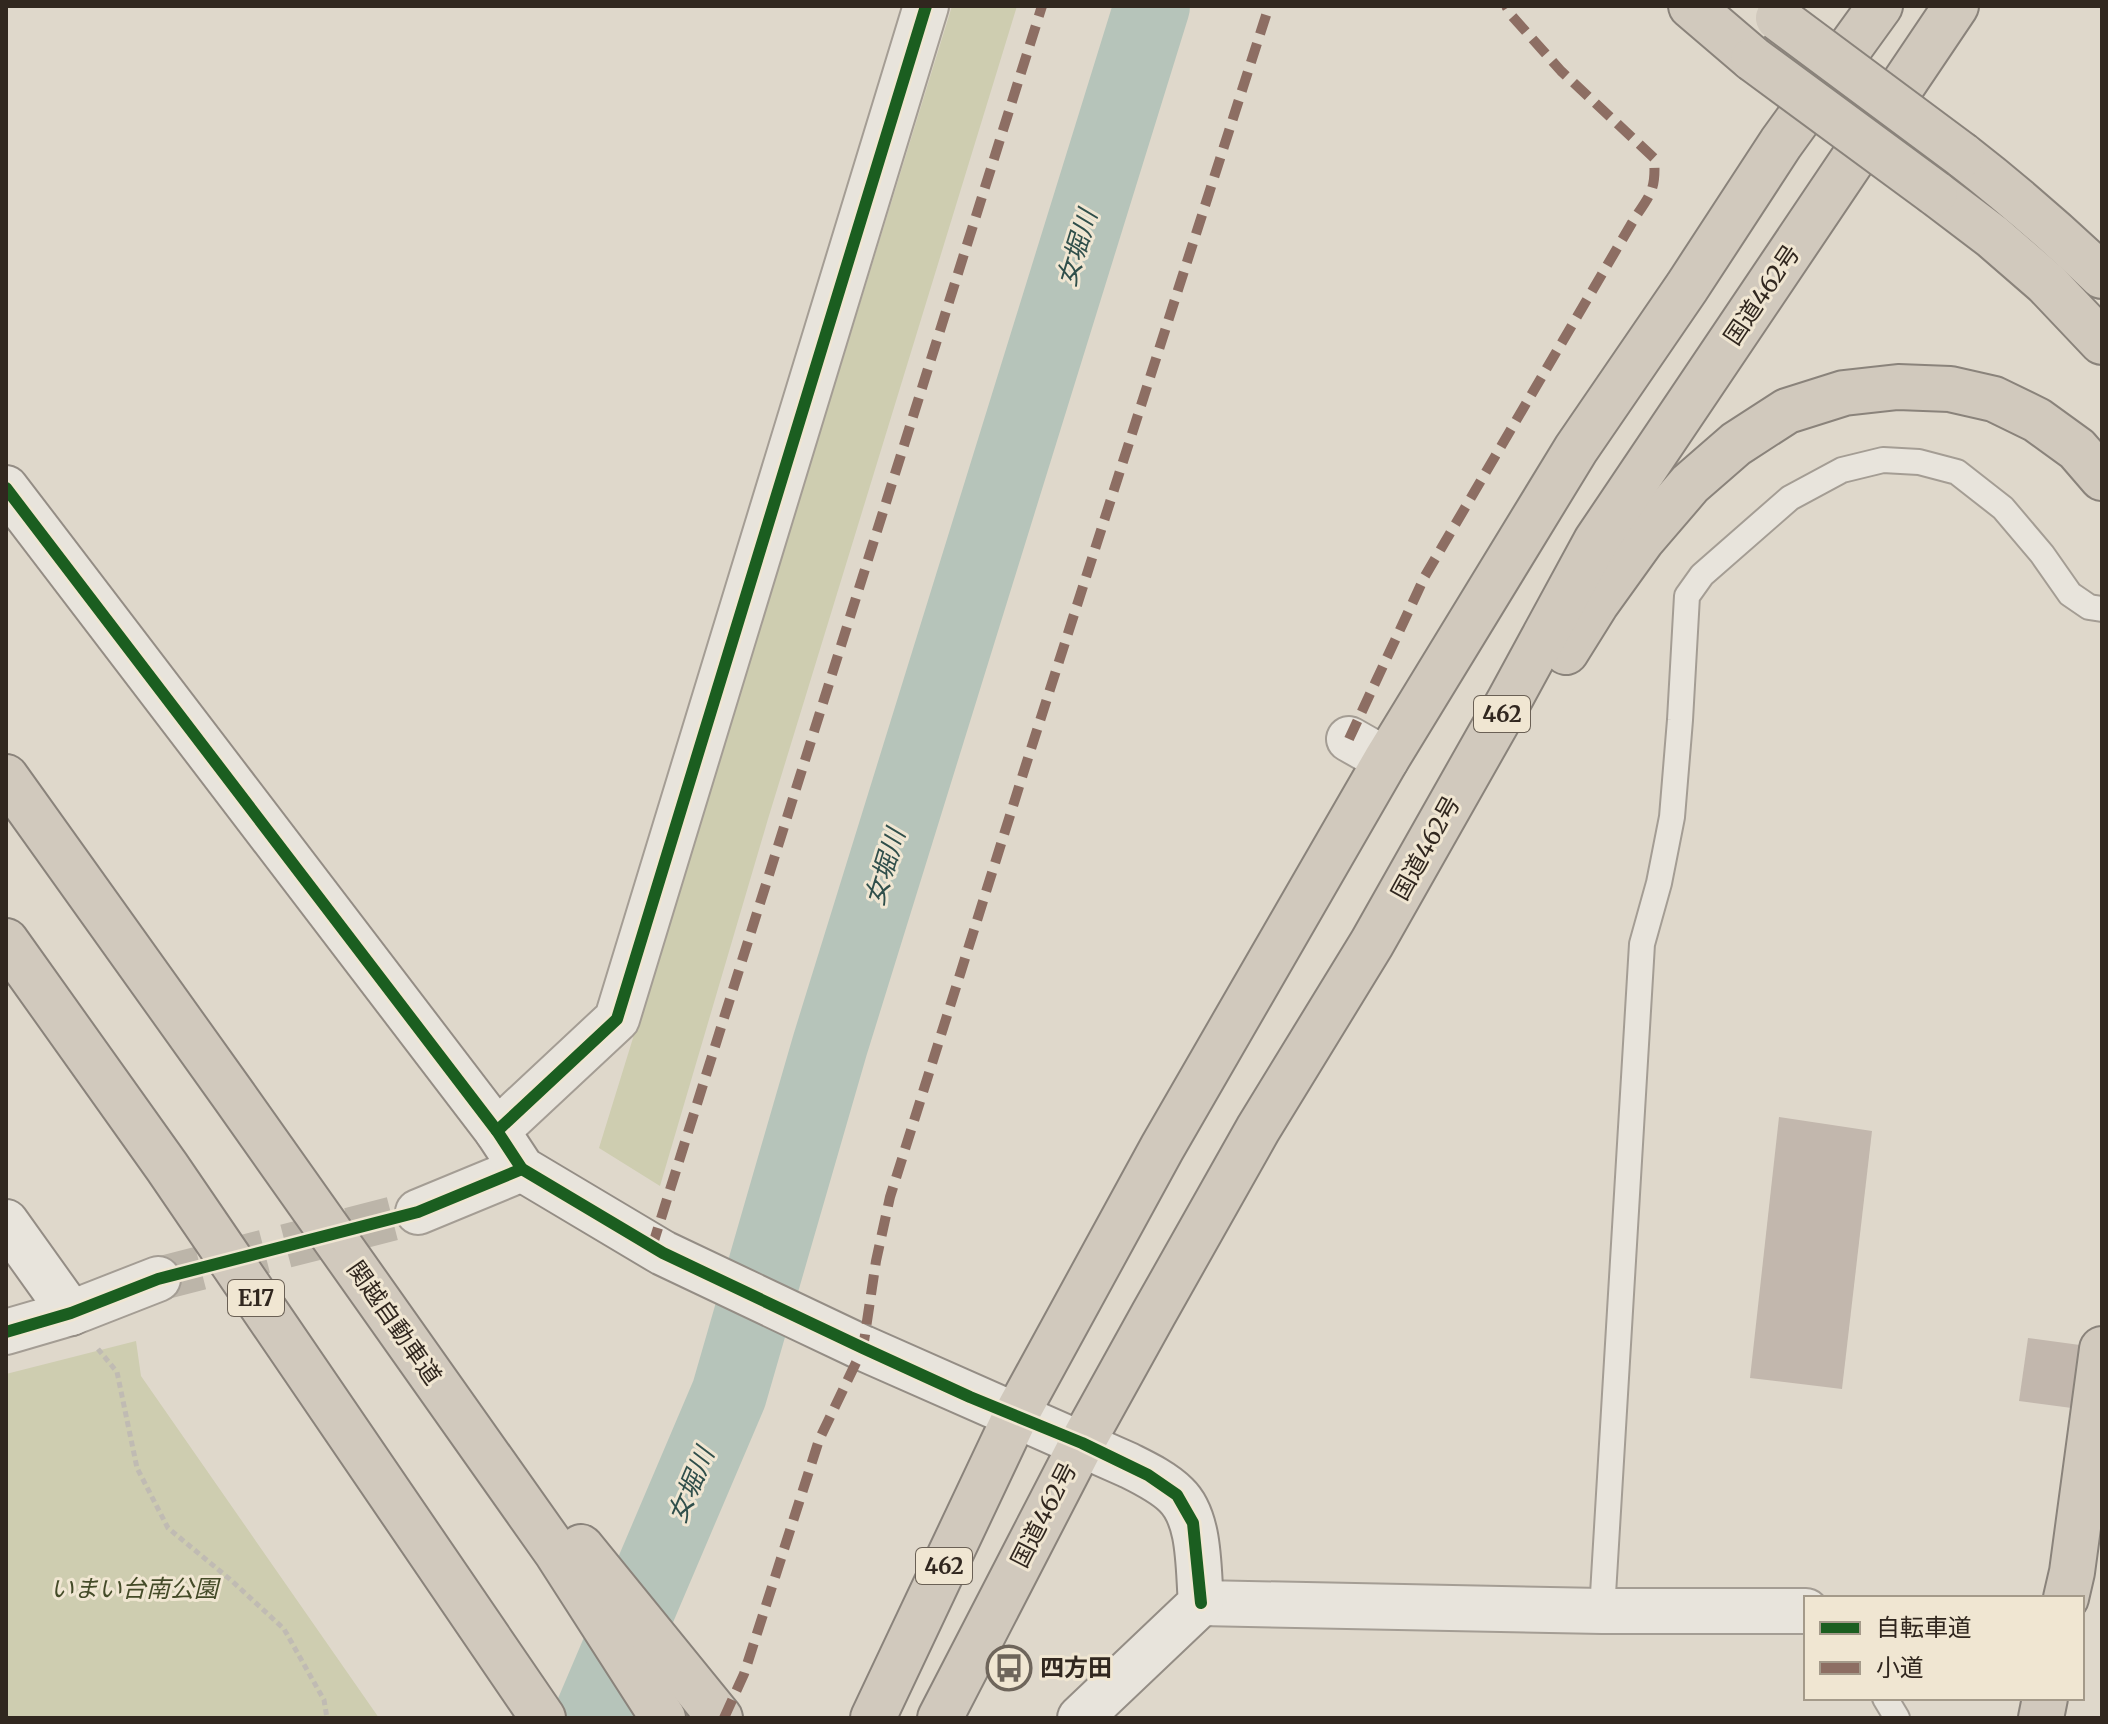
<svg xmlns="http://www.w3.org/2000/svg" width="2108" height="1724" font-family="Merriweather,'Noto Sans JP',serif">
	<rect width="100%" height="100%" fill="#dfd8cb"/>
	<g fill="#cecdb0">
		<path d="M952,6H1017L768,819L660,1186L599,1148Z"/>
		<path d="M136,1341L141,1376L379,1718H6V1374Z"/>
	</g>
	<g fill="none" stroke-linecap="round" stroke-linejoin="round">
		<path stroke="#b6c4ba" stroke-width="76" d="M591,1718L729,1394L830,1045L1152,6"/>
	</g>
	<g fill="#c2b7ad">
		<path d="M1779,1117L1872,1131L1842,1389L1750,1378Z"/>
		<path d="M2028,1338L2102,1348V1412L2019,1401Z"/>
	</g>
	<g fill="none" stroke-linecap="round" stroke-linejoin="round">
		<path stroke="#bcb5a9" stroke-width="44" stroke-dasharray="44 22" stroke-linecap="butt" d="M158,1279L418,1212"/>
		<g stroke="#a49d94" stroke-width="28">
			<g id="lane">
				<path d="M1602,1611L1642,944L1659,883L1672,817L1680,720L1687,596L1702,575L1790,498L1842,470L1883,460L1919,462L1957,472L2003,508L2042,554L2070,594L2089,607L2102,609"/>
				<path d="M1885,1698L1897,1718"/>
			</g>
		</g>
		<g stroke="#a49d94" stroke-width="48">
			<g id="street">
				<path d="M1349,739L1386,760"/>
				<path d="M497,1131L617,1019L926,6"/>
				<path d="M418,1212L522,1169"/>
				<path d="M6,1332L71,1313L158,1279"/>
				<path d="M1201,1603L1602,1611H1806"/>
			</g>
		</g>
		<g stroke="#948d85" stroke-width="48">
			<g id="secondary">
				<path d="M6,488L497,1131L522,1169L663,1253L863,1348L1128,1465C1144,1473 1163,1482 1176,1495C1201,1519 1198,1570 1201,1603L1080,1718"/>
				<path d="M6,1222L71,1313"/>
			</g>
		</g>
		<g stroke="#8a837b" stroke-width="48">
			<g id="highway">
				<path d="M1691,6L1753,59"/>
				<path d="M1962,155C2011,193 2057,233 2102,276"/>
				<path d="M1935,193L1993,237L2046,283L2102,342"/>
				<path d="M1566,652L1596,604L1642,540L1690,484L1736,444L1787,411L1844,393L1898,387L1950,389L1994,399L2037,420L2077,449L2102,478"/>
				<path d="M6,777L234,1096L557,1553L663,1718"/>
				<path d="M6,941L167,1167L543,1718"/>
				<path d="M581,1547L720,1718"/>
				<path d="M2066,1598L2072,1572L2102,1349"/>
				<path d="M873,1718L1016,1415L1162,1148L1386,760L1576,449L1687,287L1781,143L1880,6"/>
				<path d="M940,1718L1082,1443L1153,1315L1258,1129L1372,943L1509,701L1596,541L1956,6"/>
				<path d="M2041,1718L2045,1698"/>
			</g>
		</g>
		<path stroke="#c0bbb3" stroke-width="5" stroke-dasharray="6 4" stroke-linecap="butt" d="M98,1349L117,1372L137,1468L168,1528L232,1581L284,1629L324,1700L327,1718"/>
		<use href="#lane" stroke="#e8e4dc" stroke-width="24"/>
		<use href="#street" stroke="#e8e4dc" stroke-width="44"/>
		<use href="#secondary" stroke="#e8e4dc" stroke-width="44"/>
		<use href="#highway" stroke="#d1c9bd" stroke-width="44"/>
		<g stroke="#8a837b" stroke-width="48" stroke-linecap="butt">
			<g id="highway-bridge">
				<path d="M1778,18L1962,155"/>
				<path d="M1753,59L1935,193"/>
			</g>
		</g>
		<use href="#highway-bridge" stroke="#d1c9bd" stroke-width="44"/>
		<g stroke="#8d6e63" stroke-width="10" stroke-dasharray="20 10" stroke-linecap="butt">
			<path d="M1349,739L1425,576L1636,216C1652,193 1656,187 1654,158L1561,71L1512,16L1506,6"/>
			<path d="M652,1247L1042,6"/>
			<path d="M724,1718L744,1674L819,1440L863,1348L876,1261L890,1197L1029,755L1269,6"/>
		</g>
		<g stroke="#f0e6d2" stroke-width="17">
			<g id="cycleway">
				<path d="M6,488L497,1131L522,1169L663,1253L863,1348L970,1397L1082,1443L1148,1475L1177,1495L1193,1523L1201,1603"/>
				<path d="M497,1131L617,1019L926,6"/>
				<path d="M6,1332L71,1313L158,1279L418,1212L522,1169"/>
			</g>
		</g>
		<use href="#cycleway" stroke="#1b5e20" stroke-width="12"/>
	</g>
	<defs>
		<g id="bus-ring" transform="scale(2.3)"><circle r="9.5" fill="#f0e6d2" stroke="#6e655b" stroke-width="1.5"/><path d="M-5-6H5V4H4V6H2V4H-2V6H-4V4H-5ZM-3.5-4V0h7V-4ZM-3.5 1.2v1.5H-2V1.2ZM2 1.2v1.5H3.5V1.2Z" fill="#6e655b"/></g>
	</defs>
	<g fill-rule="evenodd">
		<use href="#bus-ring" x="1009" y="1668"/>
	</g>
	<g text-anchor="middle" stroke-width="6" stroke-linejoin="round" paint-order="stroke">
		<g fill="#f0e6d2" stroke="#6a6055" stroke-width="2">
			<rect x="1474" y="696" width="56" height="36" rx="6"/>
			<rect x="228" y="1280" width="56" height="36" rx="6"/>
			<rect x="916" y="1548" width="56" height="36" rx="6"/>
		</g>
		<g font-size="22" font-weight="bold" fill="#31271f">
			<text x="1502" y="722">462</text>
			<text x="256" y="1306">E17</text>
			<text x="944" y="1574">462</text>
		</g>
		<g font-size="24" fill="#31271f" stroke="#f0e6d2">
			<text transform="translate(1762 295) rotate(-56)" y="8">国道462号</text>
			<text transform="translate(1426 848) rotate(-61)" y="8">国道462号</text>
			<text transform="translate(394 1323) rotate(55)" y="8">関越自動車道</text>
			<text transform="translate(1044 1515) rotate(-63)" y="8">国道462号</text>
		</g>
		<g font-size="24" font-style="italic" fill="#444b28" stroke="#f0e6d2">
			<text x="134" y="1597">いまい台南公園</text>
		</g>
		<g font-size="24" font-weight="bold" fill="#31271f" stroke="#f0e6d2" text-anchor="start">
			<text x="1040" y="1676">四方田</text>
		</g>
		<g font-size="26" font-style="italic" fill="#304f4b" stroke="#f0e6d2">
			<text transform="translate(1077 248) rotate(-73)" y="9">女堀川</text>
			<text transform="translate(885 867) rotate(-73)" y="9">女堀川</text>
			<text transform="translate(691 1485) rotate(-67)" y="9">女堀川</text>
		</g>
	</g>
	<rect width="2108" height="1724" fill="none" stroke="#31271f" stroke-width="16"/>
	<rect x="1804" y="1596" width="280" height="104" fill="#f0e6d2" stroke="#a49a8a" stroke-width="2"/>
	<rect x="1820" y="1622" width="40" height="12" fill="#1b5e20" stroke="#a49a8a" stroke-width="2"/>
	<text x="1876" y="1636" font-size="24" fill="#31271f">自転車道</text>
	<rect x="1820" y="1662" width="40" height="12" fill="#8d6e63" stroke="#a49a8a" stroke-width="2"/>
	<text x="1876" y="1676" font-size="24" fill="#31271f">小道</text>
</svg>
